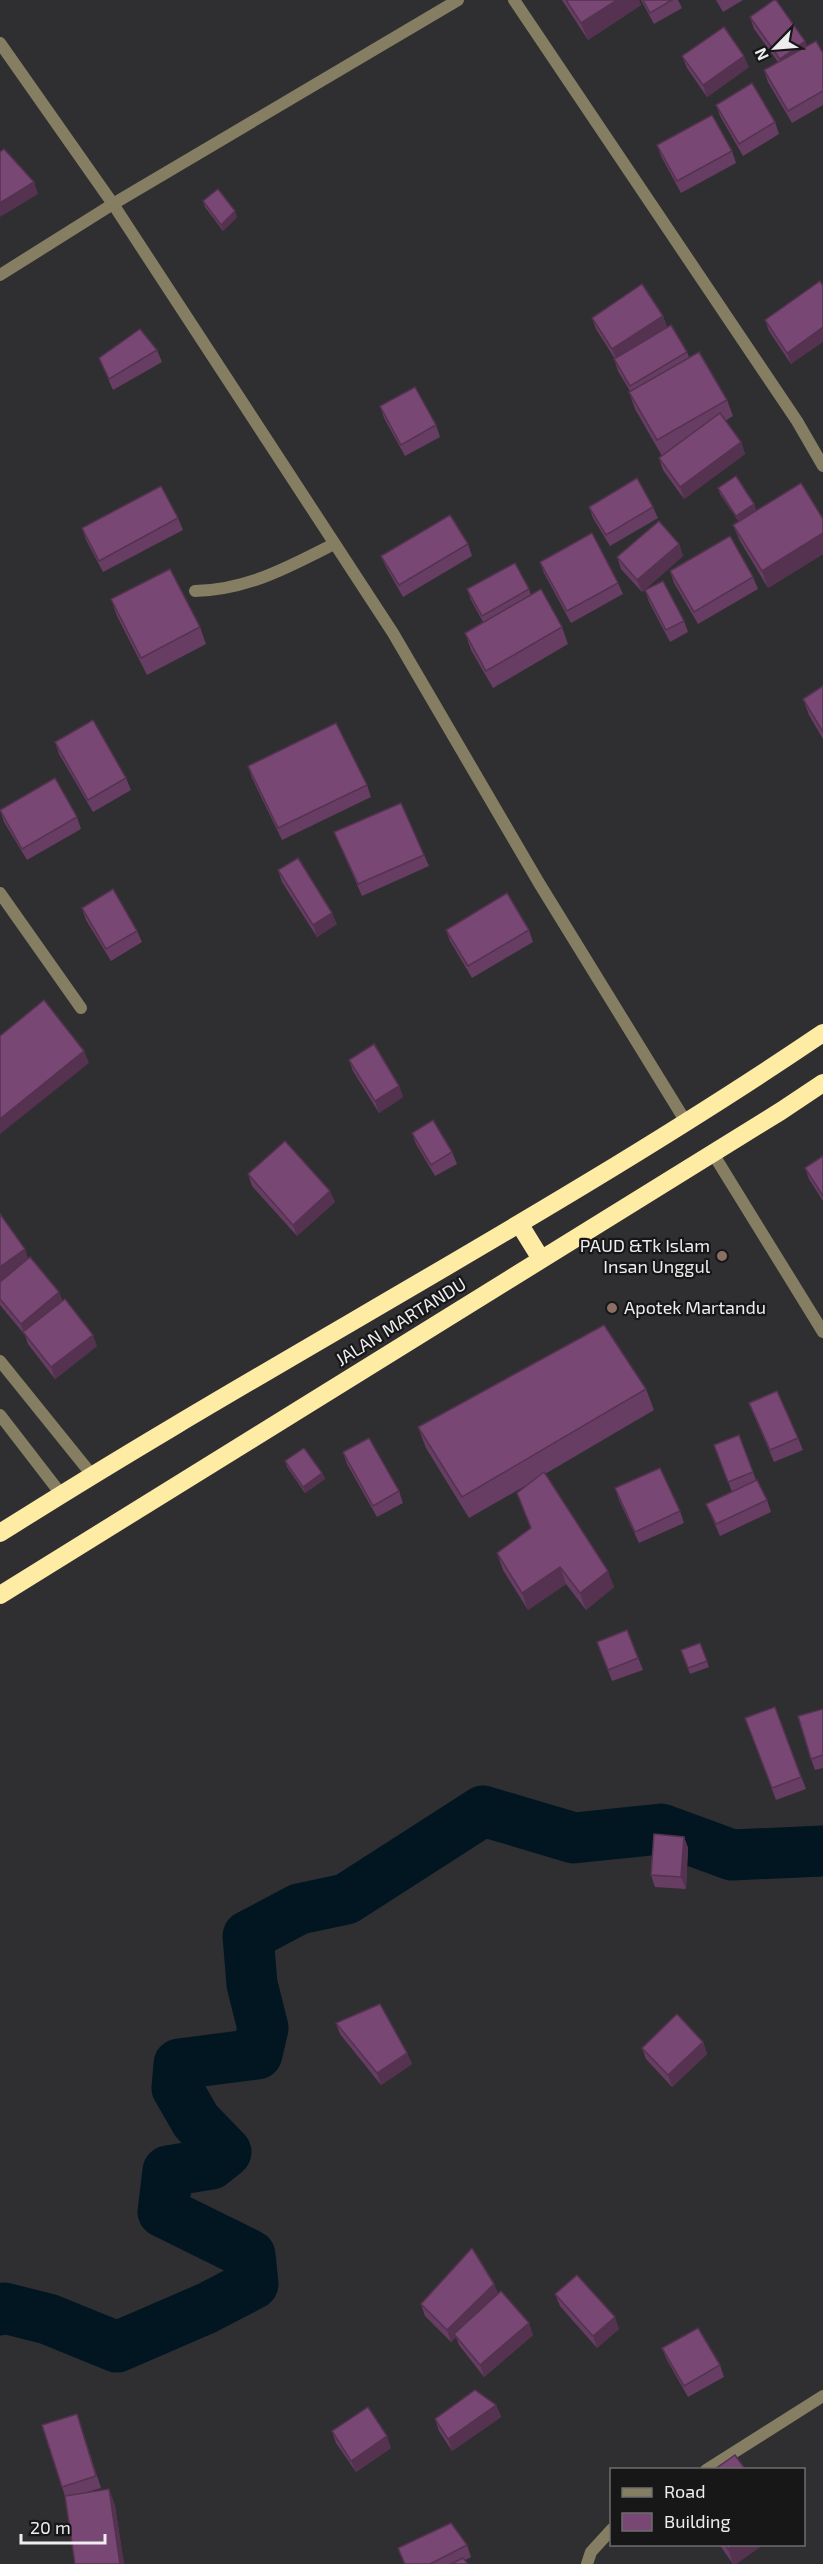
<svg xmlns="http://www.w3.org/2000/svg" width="823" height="2564" font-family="'Exo 2',sans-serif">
	<rect width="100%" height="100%" fill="#2f2f31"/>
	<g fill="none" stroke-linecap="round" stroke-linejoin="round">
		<path stroke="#021622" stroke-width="51" d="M0,2310L4,2308L48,2319L117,2347L207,2308L253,2284L250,2255L163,2212L168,2171L211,2164L226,2152L196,2121L177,2088L179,2064L257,2054L263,2028L252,1984L248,1936L299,1909L346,1899L483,1811L574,1838L661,1829L732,1855L823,1851"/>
		<g stroke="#857e62" stroke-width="12">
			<path d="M514,0L797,421L823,466"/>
			<path d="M0,43L113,204L393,633L539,883L686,1122"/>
			<path d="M0,275L113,204L458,0"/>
			<path d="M195,591C247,590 289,567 334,544"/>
			<path d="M0,893L81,1008"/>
			<path d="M712,1152L823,1332"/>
			<path d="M0,1361L92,1475"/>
			<path d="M0,1415L61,1494"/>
			<path d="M706,2470L823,2396"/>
			<path d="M587,2564L591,2552L612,2529"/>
		</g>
		<g stroke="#feeca5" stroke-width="18">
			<path d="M520,1225L541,1259"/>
			<path d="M0,1533C271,1361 557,1213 823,1033"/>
			<path d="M0,1595L781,1111L823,1083"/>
		</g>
	</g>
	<g fill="#673d63">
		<path d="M562,0H639L641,5L588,40Z"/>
		<path d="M641,0H678L682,8L654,24Z"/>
		<path d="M716,0H743L723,12Z"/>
		<path d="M750,17L823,53V105L792,123L768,82L764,70L778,62L754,29Z"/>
		<path d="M682,56L749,67L707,97L687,68Z"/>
		<path d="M716,105L775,122L779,134L743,156L720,116Z"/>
		<path d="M657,145L732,151L736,163L681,193L661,156Z"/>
		<path d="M203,201L237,217L223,231L205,207Z"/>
		<path d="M823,286L791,364L769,331L765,320Z"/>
		<path d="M663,316L667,327L687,352L689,357L727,400L733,416L725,421L741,442L745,454L684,499L663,470L659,458L662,456L635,409L629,392L630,391L618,371L614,359H615L596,329L592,318Z"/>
		<path d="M157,350L162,362L113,390L99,358Z"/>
		<path d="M380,406L436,425L440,437L405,456L384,418Z"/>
		<path d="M718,488L754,504L756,510L741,520L823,519V554L768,588L740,541L733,525L739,522L720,494Z"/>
		<path d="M589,507H653L658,518L610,546L593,518Z"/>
		<path d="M178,518L183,530L103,572L86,540L82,528Z"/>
		<path d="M468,544L472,556L403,597L386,567L381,556Z"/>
		<path d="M679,544L683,556L642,592L621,569L617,557Z"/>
		<path d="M540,562L618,583L623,594L571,623L544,573Z"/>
		<path d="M670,571L753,577L758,589L698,624L674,583Z"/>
		<path d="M467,589H529L531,595L562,627L568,644L493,688L471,650L465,633L483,622L471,600Z"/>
		<path d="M645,590L684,621L688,632L670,642L649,602Z"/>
		<path d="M111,599L200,627L206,644L147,675L117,616Z"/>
		<path d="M823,686V739L809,715L803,699Z"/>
		<path d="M55,742L126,778L131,790L93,812L59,754Z"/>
		<path d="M248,766L367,785L371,797L282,840L252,778Z"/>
		<path d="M0,810L77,817L81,829L27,860L4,822Z"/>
		<path d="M334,832L424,855L429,866L362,896Z"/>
		<path d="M278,870L337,924L317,937L282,882Z"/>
		<path d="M82,908L137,931L142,942L111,961L86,920Z"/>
		<path d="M446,930H529L533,942L472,978L450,941Z"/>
		<path d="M349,1060L399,1086L403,1097L379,1113L353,1071Z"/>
		<path d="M412,1133L452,1152L457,1164L435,1176L416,1144Z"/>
		<path d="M823,1156V1201L809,1179L805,1168Z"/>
		<path d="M248,1174L335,1202L297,1236L252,1186Z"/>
		<path d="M0,1214L28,1259L63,1301L97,1346L55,1379L28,1344L25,1335L0,1305Z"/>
		<path d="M646,1389L654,1410L545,1474L614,1587L586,1610L566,1584L528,1610L503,1570L497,1553L531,1528L517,1493L532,1482L469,1518L426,1448L418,1427Z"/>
		<path d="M749,1403L798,1438L803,1450L774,1462Z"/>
		<path d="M739,1435L756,1480L767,1500L771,1512L720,1536L706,1504L732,1492L714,1445Z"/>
		<path d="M343,1452L399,1491L403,1503L377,1517L347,1464Z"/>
		<path d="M285,1461L322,1473L325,1479L305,1493L287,1467Z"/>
		<path d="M615,1488L680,1511L684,1523L639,1543L619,1500Z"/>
		<path d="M627,1630L643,1670L612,1681L597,1642Z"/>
		<path d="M700,1643L709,1667L690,1674L681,1650Z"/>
		<path d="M775,1707L806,1789L776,1800L745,1718Z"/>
		<path d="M823,1709V1768L815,1770L811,1759Z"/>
		<path d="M684,1837L688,1848L686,1889L655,1887L651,1875Z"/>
		<path d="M336,2023L407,2053L412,2064L381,2085L340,2034Z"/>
		<path d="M703,2042L707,2054L672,2087L646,2059L642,2048Z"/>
		<path d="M498,2294L533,2335L484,2377L459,2345L456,2337L451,2342L425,2316L421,2304Z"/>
		<path d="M555,2294L619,2329L597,2348L560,2306Z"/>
		<path d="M662,2348L720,2365L724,2377L688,2397L667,2360Z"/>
		<path d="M496,2405L501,2417L452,2451L439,2431L435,2419Z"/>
		<path d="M77,2414L101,2488L84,2493L109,2489L115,2506L124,2564H75L65,2496L62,2487Z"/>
		<path d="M332,2431L391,2448L356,2472L336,2443Z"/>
		<path d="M719,2544H764L736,2564H733Z"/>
		<path d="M467,2545L471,2557L465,2560L468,2564H404L398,2548Z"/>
	</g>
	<g fill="#543250">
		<path d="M617,0H639L641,5L588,40L581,23Z"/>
		<path d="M805,41L810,52L784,71L780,59Z"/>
		<path d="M744,56L749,67L707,97L703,85Z"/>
		<path d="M34,182L38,194L0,217V203Z"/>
		<path d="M235,211L237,217L223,231L221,225Z"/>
		<path d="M663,316L667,328L617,361L612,349Z"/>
		<path d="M823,327V342L791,364L787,353Z"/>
		<path d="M741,442L745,454L684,499L680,487Z"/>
		<path d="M754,504L756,510L739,522L736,516Z"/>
		<path d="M823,533V554L768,588L762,571Z"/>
		<path d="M679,544L683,556L642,592L637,580Z"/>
		<path d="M332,913L337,924L317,937L313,925Z"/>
		<path d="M84,1051L89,1063L0,1134V1119Z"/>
		<path d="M399,1086L403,1097L379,1113L375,1101Z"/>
		<path d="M330,1191L335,1202L297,1236L293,1225Z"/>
		<path d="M25,1249L29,1261L0,1282V1267Z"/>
		<path d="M59,1292L64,1304L24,1333L21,1324Z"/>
		<path d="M93,1335L97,1346L55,1379L51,1367Z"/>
		<path d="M322,1473L325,1479L305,1493L303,1487Z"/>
		<path d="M560,1567L566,1584L528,1610L522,1593Z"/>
		<path d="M608,1571L614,1587L586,1610L580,1593Z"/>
		<path d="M684,1837L688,1848L686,1889L681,1877Z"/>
		<path d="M703,2042L707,2054L672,2087L668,2075Z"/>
		<path d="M407,2053L412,2064L381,2085L377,2073Z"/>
		<path d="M494,2284L499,2295L454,2334L456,2337L451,2342L447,2330Z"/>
		<path d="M615,2317L619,2329L597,2348L593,2336Z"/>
		<path d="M529,2323L533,2335L484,2377L480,2365Z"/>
		<path d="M496,2405L501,2417L452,2451L448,2439Z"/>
		<path d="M387,2436L391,2448L356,2472L351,2461Z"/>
		<path d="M109,2489L115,2506L124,2564H120Z"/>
		<path d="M734,2544H764L736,2564H733L728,2549Z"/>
	</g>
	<g fill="#784773" stroke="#543250" stroke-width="1.5">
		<path d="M566,0H617L581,23Z"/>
		<path d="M643,0H672L650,13Z"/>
		<path d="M774,0H776L805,41L780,59L750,17Z"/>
		<path d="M724,27L744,56L703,85L682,56Z"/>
		<path d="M816,41L823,53V91L788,111L764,70Z"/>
		<path d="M752,83L775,122L739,144L716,105Z"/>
		<path d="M712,115L732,151L677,181L657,145Z"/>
		<path d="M4,149L34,182L0,203V152Z"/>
		<path d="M218,189L235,211L221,225L203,201Z"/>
		<path d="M820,281L823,286V327L787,353L765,320Z"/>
		<path d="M642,284L663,316L612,349L592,318Z"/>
		<path d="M671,325L687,352L630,386L614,359Z"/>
		<path d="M140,329L157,350L109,379L99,358Z"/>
		<path d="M699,352L727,400L657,440L629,392Z"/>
		<path d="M415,387L436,425L401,445L380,406Z"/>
		<path d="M720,413L741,442L680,487L659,458Z"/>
		<path d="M736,476L754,504L736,516L718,488Z"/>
		<path d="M637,478L653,507L606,535L589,507Z"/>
		<path d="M801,483L823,519V533L762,571L733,525Z"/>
		<path d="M161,486L178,518L99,561L82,528Z"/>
		<path d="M450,515L468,544L399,585L381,556Z"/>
		<path d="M659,521L679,544L637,580L617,557Z"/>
		<path d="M592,533L618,583L567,611L540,562Z"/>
		<path d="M730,536L753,577L694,612L670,571Z"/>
		<path d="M515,563L529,589L482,616L467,589Z"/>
		<path d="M170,569L200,627L141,658L111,599Z"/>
		<path d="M663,581L684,621L666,630L645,590Z"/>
		<path d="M541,589L562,627L486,671L465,633Z"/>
		<path d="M823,686V732L803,699Z"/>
		<path d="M93,720L126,778L88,800L55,742Z"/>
		<path d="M336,723L367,785L278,828L248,766Z"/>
		<path d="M55,778L77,817L22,849L0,810Z"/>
		<path d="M401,803L424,855L358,884L334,832Z"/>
		<path d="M298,858L332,913L313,925L278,870Z"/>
		<path d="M113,889L137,931L106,949L82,908Z"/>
		<path d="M507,893L529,930L468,966L446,930Z"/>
		<path d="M44,1000L84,1051L0,1119V1036Z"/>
		<path d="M374,1044L399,1086L375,1101L349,1060Z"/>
		<path d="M433,1120L452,1152L431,1165L412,1133Z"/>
		<path d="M285,1141L330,1191L293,1225L248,1174Z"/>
		<path d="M823,1156V1196L805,1168Z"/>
		<path d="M0,1214L25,1249L0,1267Z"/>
		<path d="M30,1257L59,1292L21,1324L0,1299V1282Z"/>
		<path d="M65,1299L93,1335L51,1367L23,1332Z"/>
		<path d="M604,1325L646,1389L462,1497L418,1427Z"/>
		<path d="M777,1391L798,1438L770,1450L749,1403Z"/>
		<path d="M739,1435L753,1472L728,1482L714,1445Z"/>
		<path d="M369,1438L399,1491L373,1506L343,1452Z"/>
		<path d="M304,1448L322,1473L303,1487L285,1461Z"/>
		<path d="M660,1468L680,1511L635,1532L615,1488Z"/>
		<path d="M544,1472L608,1571L580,1593L560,1567L522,1593L497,1553L531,1528L517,1493Z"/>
		<path d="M757,1480L767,1500L716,1524L706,1504Z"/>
		<path d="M627,1630L638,1658L608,1670L597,1642Z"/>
		<path d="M700,1643L707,1661L688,1668L681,1650Z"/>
		<path d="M775,1707L801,1777L772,1788L745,1718Z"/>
		<path d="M823,1709V1755L811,1759L798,1716Z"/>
		<path d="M654,1834L684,1837L681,1877L651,1875Z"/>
		<path d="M380,2004L407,2053L377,2073L336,2023Z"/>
		<path d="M677,2014L703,2042L668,2075L642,2048Z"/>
		<path d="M472,2248L494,2284L447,2330L421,2304Z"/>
		<path d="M577,2275L615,2317L593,2336L555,2294Z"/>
		<path d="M501,2291L529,2323L480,2365L454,2334Z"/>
		<path d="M698,2328L720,2365L684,2386L662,2348Z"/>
		<path d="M475,2390L496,2405L448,2439L435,2419Z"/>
		<path d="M368,2407L387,2436L351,2461L332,2431Z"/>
		<path d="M77,2414L96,2476L62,2487L42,2425Z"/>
		<path d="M735,2455L745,2469H715Z"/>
		<path d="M109,2489L120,2564H75L65,2496Z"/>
		<path d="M451,2523L467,2545L430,2564H405L398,2548Z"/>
		<path d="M725,2544H734L728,2549Z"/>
		<path d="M463,2558L468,2564H451Z"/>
	</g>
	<g fill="#8d6e63" stroke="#171718" stroke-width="2">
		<circle cx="722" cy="1256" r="6"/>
		<circle cx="612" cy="1308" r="6"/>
	</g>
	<g text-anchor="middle" stroke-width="4.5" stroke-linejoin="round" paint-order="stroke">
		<g font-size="18" fill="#ededef" stroke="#171718" text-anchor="end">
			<text x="710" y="1252">PAUD &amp;Tk Islam<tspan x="710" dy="21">Insan Unggul</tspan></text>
			<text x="624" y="1314" text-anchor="start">Apotek Martandu</text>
		</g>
		<g font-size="18" fill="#ededef" stroke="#171718">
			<text transform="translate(401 1322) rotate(-32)" y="6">JALAN MARTANDU</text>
		</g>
	</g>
	<rect x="610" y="2468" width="195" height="78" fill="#171718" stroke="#6d6d6e" stroke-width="1.5"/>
	<rect x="622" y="2488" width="30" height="9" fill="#857e62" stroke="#6d6d6e" stroke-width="1.5"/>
	<text x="664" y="2498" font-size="18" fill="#ededef">Road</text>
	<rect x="622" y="2513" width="30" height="18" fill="#784773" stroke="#6d6d6e" stroke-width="1.5"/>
	<text x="664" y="2528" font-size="18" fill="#ededef">Building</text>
	<g transform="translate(775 48) rotate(245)" stroke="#171718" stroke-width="4.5" paint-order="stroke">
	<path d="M0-4.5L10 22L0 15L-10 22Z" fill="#ededef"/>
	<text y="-9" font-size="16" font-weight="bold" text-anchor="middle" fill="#ededef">N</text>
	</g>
	<path d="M21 2534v9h84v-9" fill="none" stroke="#ededef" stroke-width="3"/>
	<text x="30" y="2534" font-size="18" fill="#ededef" stroke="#171718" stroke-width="4.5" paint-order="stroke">20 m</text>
</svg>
